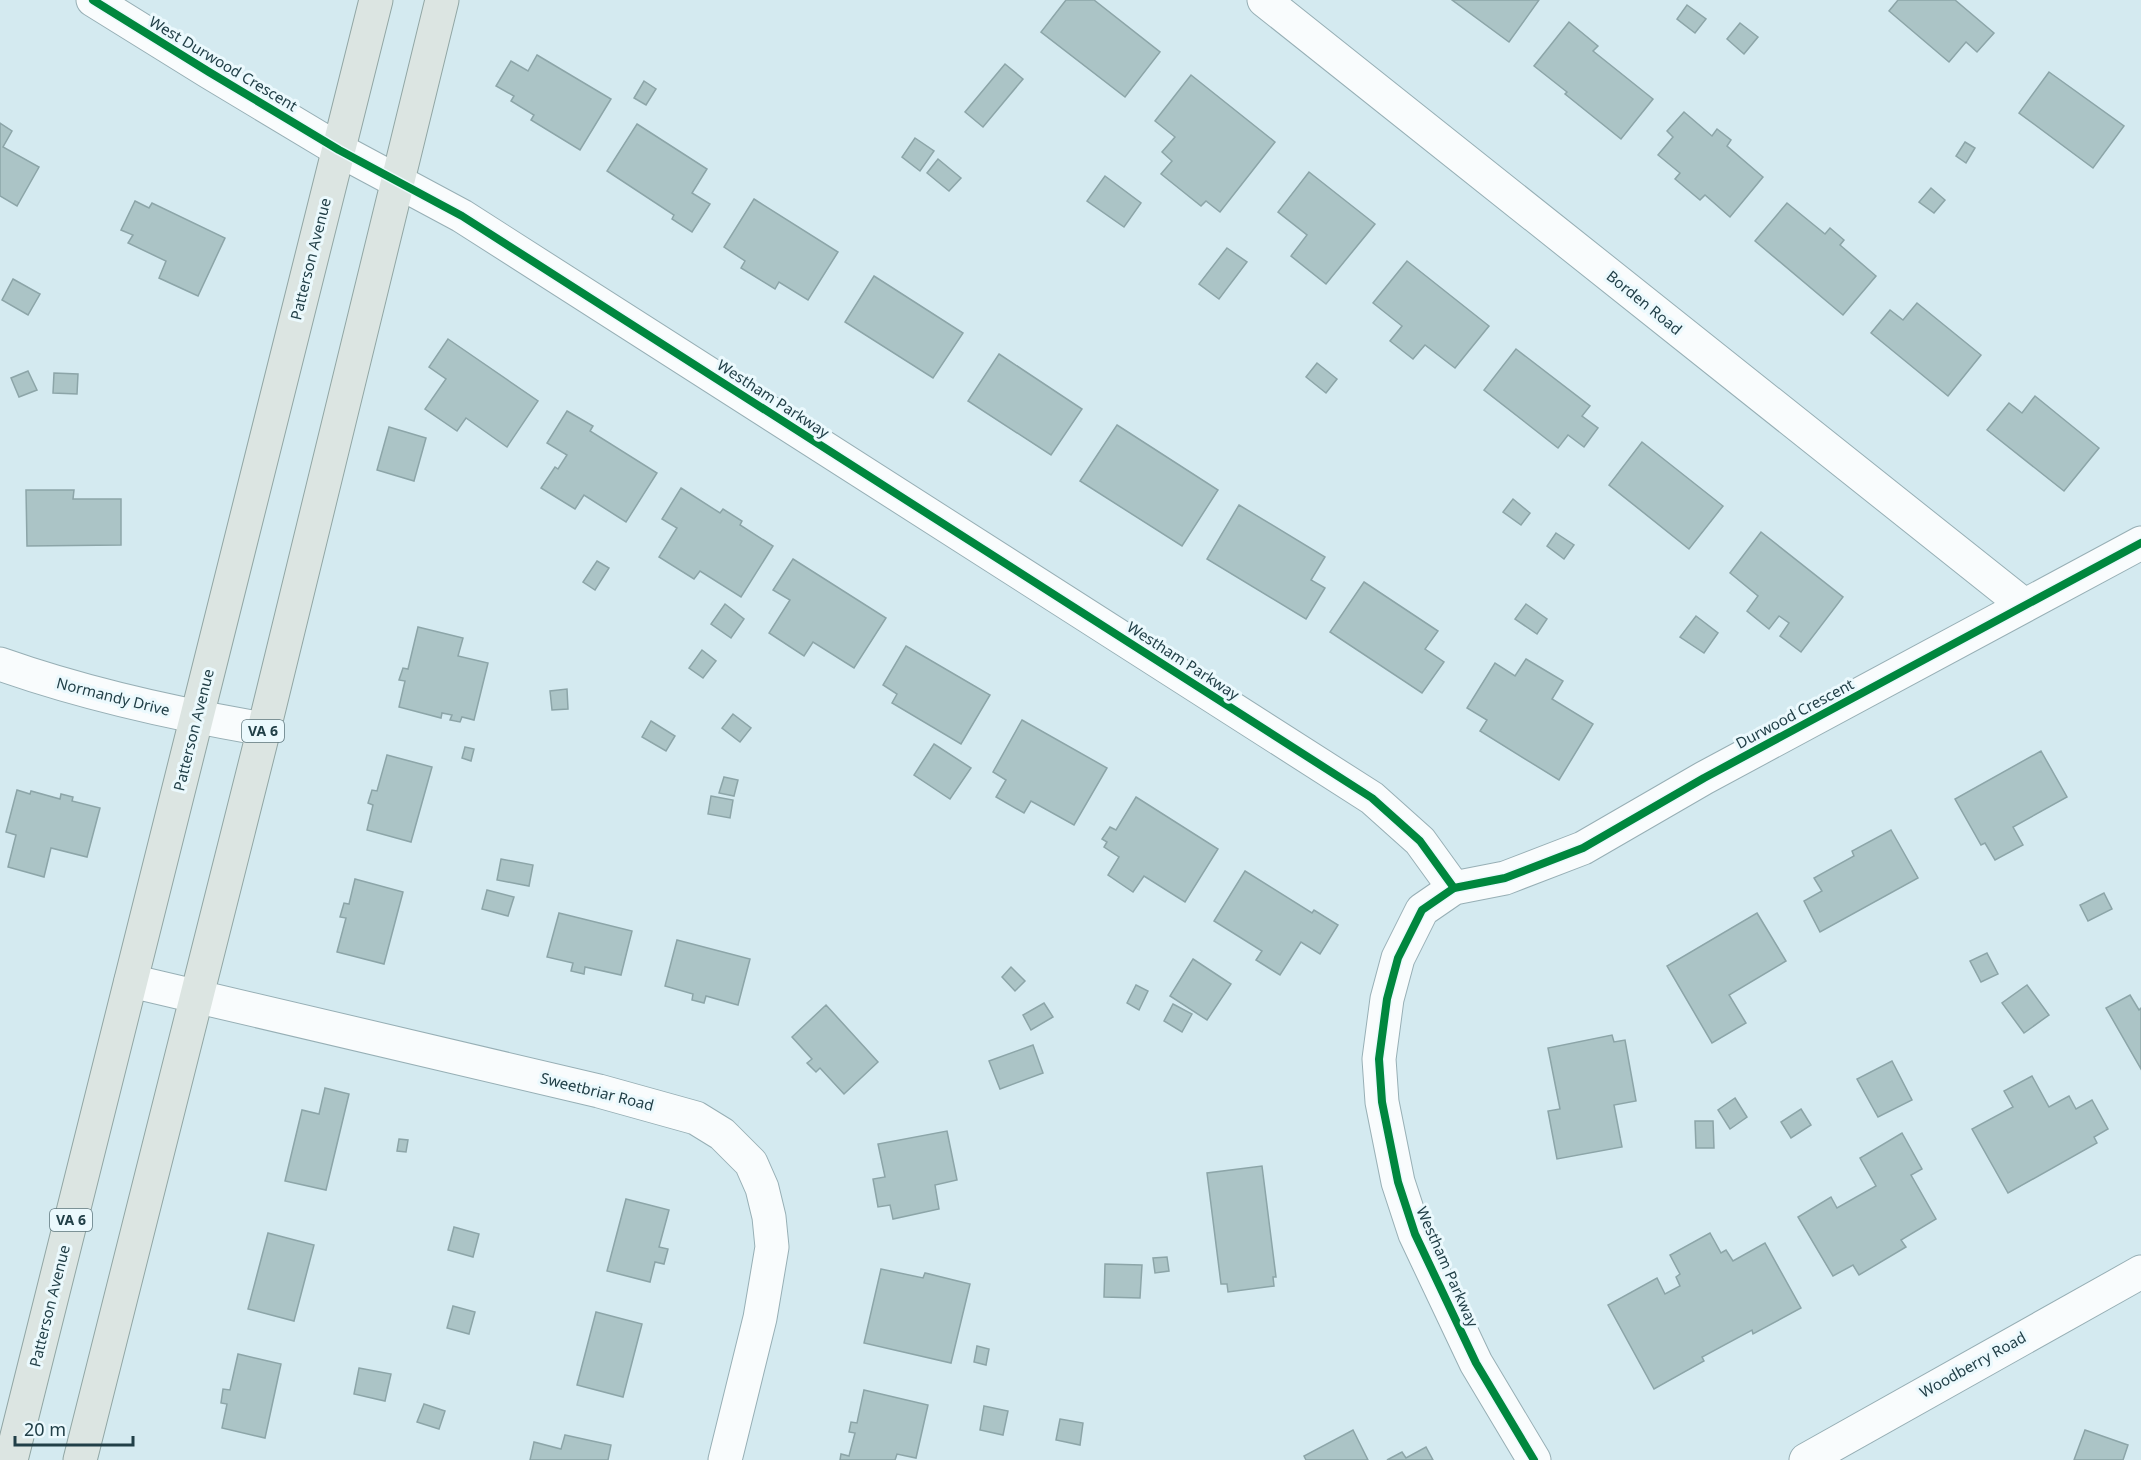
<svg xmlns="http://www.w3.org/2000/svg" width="2141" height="1460" font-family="'Noto Sans',sans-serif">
	<rect width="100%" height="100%" fill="#d4eaf0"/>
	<g fill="#abc4c6" stroke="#8ca5a8" stroke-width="1.5">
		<path d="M1066,0H1094L1160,52L1125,97L1041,32Z"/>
		<path d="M1452,0H1539L1509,42Z"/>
		<path d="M1898,0H1955L1994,33L1977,52L1966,42L1949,62L1889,11Z"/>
		<path d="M1687,5L1706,19L1695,33L1677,19Z"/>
		<path d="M1569,22L1598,46L1593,51L1653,99L1621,139L1565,94L1567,92L1534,66Z"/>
		<path d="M1740,23L1758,37L1744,54L1727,39Z"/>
		<path d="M537,55L611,99L580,150L531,120L534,115L511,101L514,96L496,86L511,61L528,71Z"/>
		<path d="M1005,64L1023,79L983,127L965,112Z"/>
		<path d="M2049,72L2124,126L2093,168L2019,113Z"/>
		<path d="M1191,75L1275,142L1220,212L1206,201L1201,206L1161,174L1172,161L1162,152L1175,137L1155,121Z"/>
		<path d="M644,81L656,89L646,105L634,98Z"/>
		<path d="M1684,112L1712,136L1717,129L1731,140L1727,146L1763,177L1730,217L1705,195L1700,200L1675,179L1680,173L1658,155L1673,137L1667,131Z"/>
		<path d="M0,123L12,131L3,147L39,167L17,206L0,196Z"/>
		<path d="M637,124L707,169L692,193L710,204L692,232L672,219L674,215L607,171Z"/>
		<path d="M915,138L934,151L920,171L902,157Z"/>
		<path d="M1965,142L1975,148L1966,163L1956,156Z"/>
		<path d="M938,159L961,178L949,191L927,173Z"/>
		<path d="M1309,172L1375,224L1326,284L1291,256L1307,235L1278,212Z"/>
		<path d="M1105,176L1141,203L1124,227L1087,201Z"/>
		<path d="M1931,188L1945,200L1934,213L1919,202Z"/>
		<path d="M754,199L838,252L808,300L779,282L775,289L741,268L745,261L724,247Z"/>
		<path d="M135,201L149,208L152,203L225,238L198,296L159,278L166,261L128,243L133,235L121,230Z"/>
		<path d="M1787,203L1825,234L1830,228L1844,240L1840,245L1876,276L1843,315L1755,241Z"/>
		<path d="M1227,248L1247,262L1219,299L1199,284Z"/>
		<path d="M1407,261L1489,326L1455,368L1425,345L1413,359L1390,341L1402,326L1373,303Z"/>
		<path d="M874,276L963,333L933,378L845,322Z"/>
		<path d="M13,279L40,294L28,315L2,300Z"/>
		<path d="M1917,303L1981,355L1948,396L1871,333L1890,310L1903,320Z"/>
		<path d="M448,339L538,401L507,447L466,418L457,431L425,409L446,379L429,367Z"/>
		<path d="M1516,349L1590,406L1582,416L1598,428L1584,447L1568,435L1558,448L1484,390Z"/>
		<path d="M999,354L1082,409L1051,455L968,401Z"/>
		<path d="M1317,363L1337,379L1326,393L1306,377Z"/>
		<path d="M28,371L37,390L19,397L11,378Z"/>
		<path d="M54,373L78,374L77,394L53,393Z"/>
		<path d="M2035,396L2099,448L2064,491L1987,430L2009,403L2022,413Z"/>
		<path d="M567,411L593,426L590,431L657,473L626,522L584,495L575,509L541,488L555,467L558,469L567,455L547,443Z"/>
		<path d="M1117,425L1218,490L1182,546L1080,481Z"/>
		<path d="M389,427L426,438L414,481L377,470Z"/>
		<path d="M1642,442L1723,506L1689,549L1609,485Z"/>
		<path d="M681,488L720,513L723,509L742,521L740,525L773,546L741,597L700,571L694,579L659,557L677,528L662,519Z"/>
		<path d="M26,490H74L73,499H121V545L27,546Z"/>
		<path d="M1513,499L1530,513L1521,525L1503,512Z"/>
		<path d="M1239,505L1325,557L1311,580L1325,588L1306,619L1207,559Z"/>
		<path d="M1761,532L1843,597L1801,652L1780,636L1789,623L1779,616L1769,629L1747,611L1758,596L1730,573Z"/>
		<path d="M1556,533L1574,545L1564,559L1547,546Z"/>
		<path d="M793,559L886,618L854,668L813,642L804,656L769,633L790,600L773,590Z"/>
		<path d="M597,561L609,568L595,590L583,582Z"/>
		<path d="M1364,582L1438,631L1425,649L1444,662L1422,693L1330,632Z"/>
		<path d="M725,604L744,619L731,638L711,624Z"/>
		<path d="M1526,604L1547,619L1537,634L1515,619Z"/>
		<path d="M1696,616L1718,633L1704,653L1680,637Z"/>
		<path d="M418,627L463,638L458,656L488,663L474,720L462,717L460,722L450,720L452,715L442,713L441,718L399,707L405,681L399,680L403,668L408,669Z"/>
		<path d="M906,646L990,695L961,744L892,703L897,694L883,685Z"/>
		<path d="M702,650L716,661L703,678L689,668Z"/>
		<path d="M1526,659L1563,681L1552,699L1593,724L1559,780L1480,731L1487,720L1467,708L1495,663L1515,676Z"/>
		<path d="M567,689L568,709L552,710L550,691Z"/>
		<path d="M733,714L751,728L740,742L722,728Z"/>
		<path d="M1022,720L1107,768L1074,825L1031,801L1024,813L996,797L1006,780L993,772Z"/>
		<path d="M651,721L675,736L666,751L642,737Z"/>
		<path d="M934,744L971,768L950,799L914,775Z"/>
		<path d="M465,747L474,749L471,761L462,758Z"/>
		<path d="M2041,751L2067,797L2013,827L2023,845L1995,860L1985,843L1981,845L1955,799Z"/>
		<path d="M387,755L432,767L411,842L367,830L373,805L368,803L372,790L377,791Z"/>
		<path d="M724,777L738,780L734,796L719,793Z"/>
		<path d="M17,790L30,794L31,791L60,799L61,794L73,797L72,801L100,808L87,857L51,848L44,877L8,867L16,835L6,832Z"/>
		<path d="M711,796L733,800L730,818L708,814Z"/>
		<path d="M1136,797L1218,849L1185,902L1144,876L1133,892L1108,875L1119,857L1104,847L1107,842L1102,839L1110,827L1116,830Z"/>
		<path d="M1891,830L1918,878L1820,932L1804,901L1822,891L1814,878L1854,856L1852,851Z"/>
		<path d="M501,859L533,865L529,886L497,880Z"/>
		<path d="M1245,871L1312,913L1314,910L1338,925L1320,954L1301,942L1280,975L1256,960L1262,951L1214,921Z"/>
		<path d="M355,879L403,892L384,964L337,952L346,918L340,917L344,903L349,904Z"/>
		<path d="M487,890L514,897L508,916L482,909Z"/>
		<path d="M2104,893L2112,909L2088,921L2080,905Z"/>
		<path d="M559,913L632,931L621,975L585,967L584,974L571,971L573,963L547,957Z"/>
		<path d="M1757,913L1786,961L1729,995L1746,1023L1712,1043L1667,966Z"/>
		<path d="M677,940L750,959L738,1005L706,996L704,1003L692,1000L693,994L665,986Z"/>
		<path d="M1987,953L1998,974L1981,982L1970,961Z"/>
		<path d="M1193,959L1231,984L1207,1020L1170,996Z"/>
		<path d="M1011,967L1025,981L1015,991L1002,977Z"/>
		<path d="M1136,985L1148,991L1139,1010L1127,1003Z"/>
		<path d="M2027,985L2049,1015L2024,1033L2002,1003Z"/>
		<path d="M2130,995L2139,1010L2141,1008V1069L2106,1008Z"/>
		<path d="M1044,1003L1053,1017L1031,1030L1023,1015Z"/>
		<path d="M1173,1004L1192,1014L1182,1032L1164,1021Z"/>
		<path d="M826,1005L878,1062L844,1094L820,1068L816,1072L807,1063L812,1059L792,1037Z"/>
		<path d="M1612,1035L1614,1042L1625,1040L1636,1101L1614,1105L1622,1147L1557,1159L1548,1111L1560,1109L1548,1048Z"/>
		<path d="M1033,1045L1043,1073L1000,1089L989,1061Z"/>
		<path d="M1892,1061L1912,1100L1878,1117L1857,1079Z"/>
		<path d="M2032,1076L2049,1107L2069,1096L2076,1109L2092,1100L2108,1129L2094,1137L2097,1143L2008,1193L1972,1129L2013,1107L2004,1091Z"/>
		<path d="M325,1088L349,1094L326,1190L285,1181L302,1110L319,1114Z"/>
		<path d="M1735,1098L1747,1117L1730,1129L1718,1110Z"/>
		<path d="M1801,1109L1811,1125L1791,1138L1781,1122Z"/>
		<path d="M1695,1121H1713L1714,1148H1696Z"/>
		<path d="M947,1131L957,1180L935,1185L939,1209L893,1219L890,1205L878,1207L873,1179L885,1177L878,1144Z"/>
		<path d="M1902,1133L1922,1169L1911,1175L1936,1219L1901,1240L1906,1247L1859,1275L1853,1265L1833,1276L1798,1217L1831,1197L1837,1208L1876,1186L1860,1158Z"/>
		<path d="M399,1139L408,1140L406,1152L397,1151Z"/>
		<path d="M1262,1166L1276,1277H1273L1274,1286L1228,1292L1227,1284H1221L1207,1173Z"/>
		<path d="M626,1199L669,1210L659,1247L668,1249L664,1264L655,1262L650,1282L607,1271Z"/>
		<path d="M454,1227L479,1234L473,1257L448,1250Z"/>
		<path d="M268,1233L314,1245L294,1321L248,1309Z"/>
		<path d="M1710,1233L1721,1253L1726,1250L1733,1261L1765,1243L1801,1308L1753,1334L1752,1330L1702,1357L1704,1361L1654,1389L1608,1305L1657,1278L1665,1294L1680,1286L1676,1277L1680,1274L1670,1255Z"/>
		<path d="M1167,1257L1169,1271L1155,1273L1153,1258Z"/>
		<path d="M1105,1264L1142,1265L1140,1298L1104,1297Z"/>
		<path d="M881,1269L923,1278L925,1273L970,1284L951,1363L864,1343Z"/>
		<path d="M453,1306L475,1312L469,1334L447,1328Z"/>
		<path d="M596,1312L642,1324L623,1397L577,1385Z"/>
		<path d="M977,1346L989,1349L986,1365L974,1362Z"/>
		<path d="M238,1354L281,1364L265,1438L222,1428L227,1404L221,1403L223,1389L230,1390Z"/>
		<path d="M359,1368L391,1374L385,1401L354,1394Z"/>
		<path d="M864,1390L928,1405L916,1458L897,1454L895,1460H840L841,1454L849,1456L855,1433L849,1432L851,1422L857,1423Z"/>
		<path d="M424,1404L445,1411L439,1429L417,1422Z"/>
		<path d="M984,1406L1008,1411L1003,1435L980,1430Z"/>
		<path d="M1060,1419L1083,1423L1080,1445L1056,1440Z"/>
		<path d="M1353,1430L1368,1460H1306L1304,1456Z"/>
		<path d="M2085,1430L2128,1445L2123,1460H2074Z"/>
		<path d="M565,1435L611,1445L608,1460H530L534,1442L561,1449Z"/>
		<path d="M1426,1447L1433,1460H1387L1402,1452L1406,1458Z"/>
	</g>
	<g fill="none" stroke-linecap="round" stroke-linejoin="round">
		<g stroke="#97afb5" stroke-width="35">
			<g id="minor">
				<path d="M93,0L209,72L339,150L462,216L1372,798L1420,841L1454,888"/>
				<path d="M1264,0L2024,605"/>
				<path d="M0,664C85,694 175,714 264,729"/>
				<path d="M131,981L599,1091L696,1118L722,1134L751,1163L762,1188L769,1217L772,1247L760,1318L725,1460"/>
				<path d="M1534,1460L1476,1363L1415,1234L1398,1182L1382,1102L1379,1059L1387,999L1398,958L1422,910L1454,888L1505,878L1583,848L1704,778L2141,543"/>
				<path d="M1806,1460L2141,1272"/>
			</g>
		</g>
		<g stroke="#91a6a4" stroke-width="35">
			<g id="major">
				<path d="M11,1460L376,0"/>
				<path d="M80,1460L264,729L442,0"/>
			</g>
		</g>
		<use href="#minor" stroke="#f9fcfd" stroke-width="33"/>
		<use href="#major" stroke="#dce5e2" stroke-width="33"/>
		<g stroke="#ebf9fd" stroke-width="11">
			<g id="cycleway">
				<path d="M93,0L209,72L339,150L462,216L1372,798L1420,841L1454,888"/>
				<path d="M1534,1460L1476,1363L1415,1234L1398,1182L1382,1102L1379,1059L1387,999L1398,958L1422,910L1454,888L1505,878L1583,848L1704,778L2141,543"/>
			</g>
		</g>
		<use href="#cycleway" stroke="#00873e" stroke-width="8"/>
	</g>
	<g text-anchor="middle" stroke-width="6" stroke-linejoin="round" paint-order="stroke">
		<g fill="#ebf9fd" stroke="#5e777e" stroke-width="1.5">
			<rect x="242" y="720" width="42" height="22" rx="4.5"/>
			<rect x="50" y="1209" width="42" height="22" rx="4.5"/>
		</g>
		<g font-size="14" font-weight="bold" fill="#213f47">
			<text x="263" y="736">VA 6</text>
			<text x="71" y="1225">VA 6</text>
		</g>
		<g font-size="15" fill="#213f47" stroke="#ebf9fd">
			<text transform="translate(223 64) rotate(31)" y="5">West Durwood Crescent</text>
			<text transform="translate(311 259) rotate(-76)" y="5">Patterson Avenue</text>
			<text transform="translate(1644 303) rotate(39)" y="5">Borden Road</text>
			<text transform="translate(773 399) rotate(33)" y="5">Westham Parkway</text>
			<text transform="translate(1183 661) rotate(33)" y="5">Westham Parkway</text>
			<text transform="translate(113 697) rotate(14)" y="5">Normandy Drive</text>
			<text transform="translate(1795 714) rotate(-28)" y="5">Durwood Crescent</text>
			<text transform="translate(194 730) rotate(-76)" y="5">Patterson Avenue</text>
			<text transform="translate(597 1092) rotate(14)" y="5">Sweetbriar Road</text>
			<text transform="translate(1447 1267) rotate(66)" y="5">Westham Parkway</text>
			<text transform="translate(50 1306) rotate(-76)" y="5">Patterson Avenue</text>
			<text transform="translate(1973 1365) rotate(-29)" y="5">Woodberry Road</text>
		</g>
	</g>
	<path d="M15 1436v9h118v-9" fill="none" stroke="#213f47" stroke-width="3"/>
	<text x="24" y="1436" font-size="18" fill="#213f47" stroke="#ebf9fd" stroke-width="4.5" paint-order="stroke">20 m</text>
</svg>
